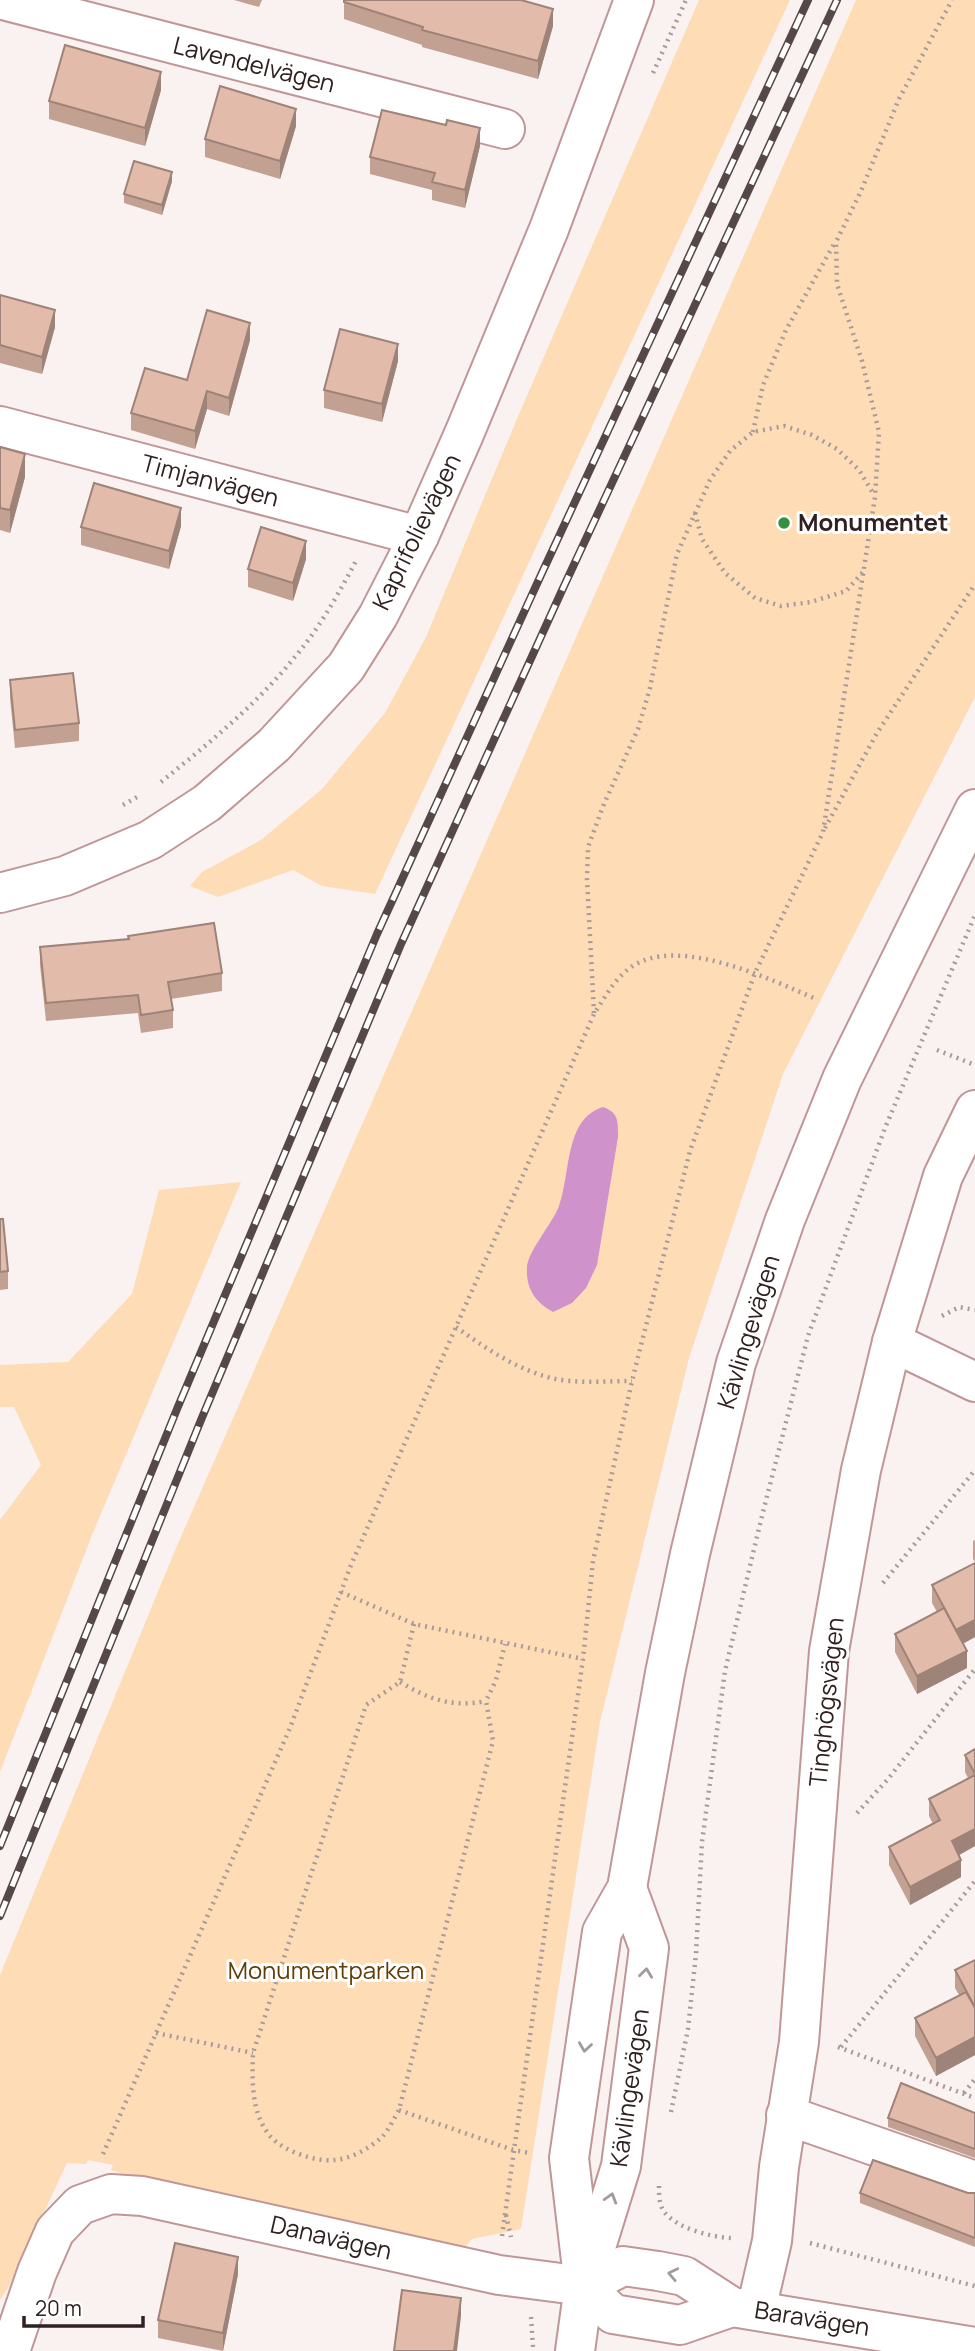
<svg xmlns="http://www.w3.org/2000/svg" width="975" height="2351" font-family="Manrope,sans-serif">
	<rect width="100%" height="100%" fill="#faf1f1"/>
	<g fill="#fddcb6">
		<path d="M699,0H790L375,894L322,886L293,870L218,897L190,886L202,872L261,840L322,789L385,713L426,637L519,414Z"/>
		<path d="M856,0H975V697L783,1074L689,1358L600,1722L521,2229L472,2239L465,2247L142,2180L111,2170L113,2165L88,2160L86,2164L67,2163L12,2281L0,2300V1975L176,1548Z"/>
		<path d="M241,1182L92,1535L0,1772V1520L41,1465L14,1407H0V1365L68,1362L132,1294L159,1190Z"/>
	</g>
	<path fill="#cf92cb" d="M603,1107C619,1113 618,1121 618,1137L597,1265L586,1288L572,1303L553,1312C535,1302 526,1289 527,1268C527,1252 553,1223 559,1206C571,1174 564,1119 603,1107Z"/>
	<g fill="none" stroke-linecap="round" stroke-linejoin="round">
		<g stroke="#c09696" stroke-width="42">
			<g id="minor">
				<path d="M3,0L505,129"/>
				<path d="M0,426L419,536"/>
				<path d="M892,1342L975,1382"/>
				<path d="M786,2115L975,2181"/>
				<path d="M584,2286L623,2266L658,2271L684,2276L732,2307L975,2347"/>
				<path d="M584,2286L613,2314L680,2325L732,2307"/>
				<path d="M756,2310L772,2241L779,2167L799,2042L829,1651L861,1470L892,1342L943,1176L975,1110"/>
				<path d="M10,2351L37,2272L55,2231L80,2205L111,2194L142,2196L499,2275L584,2286"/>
			</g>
		</g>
		<g stroke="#c09696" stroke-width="42">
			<g id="major">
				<path d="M0,893L65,876L150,840L207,803L274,745L346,667L378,616L419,536L464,434L549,229L634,0"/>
				<path d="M584,2286L569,2158L602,1932L627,1888L665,1673L690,1554L736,1363L785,1220L842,1079L975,809"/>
				<path d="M575,2351L584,2286L621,2166L649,1948L627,1888"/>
			</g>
		</g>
		<g stroke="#a79b9b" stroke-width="4.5" stroke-dasharray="2 5" stroke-linecap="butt">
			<path d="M653,73L686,0"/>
			<path d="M753,432L763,385L786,330L834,244"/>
			<path d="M695,513L702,539L725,573L755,598L781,606L811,602L846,591L863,572"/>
			<path d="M161,782C208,744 256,705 294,658C319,629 339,593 357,559"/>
			<path d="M123,805L139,796"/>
			<path d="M825,828L877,733L975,584"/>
			<path d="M594,1013L587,879L588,847L604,804L638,729L650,688L677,554L710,480L730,451L753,432L784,426L812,435L837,449L859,470L874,495"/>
			<path d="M937,1050L975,1065"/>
			<path d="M942,1316L959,1307L975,1310"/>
			<path d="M456,1327C485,1348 516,1369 551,1378C576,1384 606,1381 632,1381"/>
			<path d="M883,1583L975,1470"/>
			<path d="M341,1592L414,1624L583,1659"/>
			<path d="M414,1624L400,1682L366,1705L253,2053C252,2081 251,2113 270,2136C283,2151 315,2162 334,2160C351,2159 370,2148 382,2137C389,2130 394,2118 399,2110L493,1741L486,1701L496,1680L505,1644"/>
			<path d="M400,1682C428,1699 453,1708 486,1701"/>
			<path d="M857,1813L888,1779L975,1669"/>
			<path d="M156,2033L253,2053"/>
			<path d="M838,2047L975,2098"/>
			<path d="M841,2047L975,1881"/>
			<path d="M964,2093L975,2079"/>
			<path d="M399,2110L513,2150L530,2153"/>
			<path d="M671,2112L688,2029L696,1954L702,1842L725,1671L761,1520L808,1336L885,1128L975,915"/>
			<path d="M103,2154L290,1728L351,1565L594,1014C607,994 618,972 640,962C688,940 772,980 816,999"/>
			<path d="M659,2186C659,2195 659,2206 665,2213C679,2229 711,2237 731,2238"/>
			<path d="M506,2215L511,2237"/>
			<path d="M502,2236L583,1659L593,1561L632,1381L690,1151L755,973L823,832L875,497L879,432L862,361L837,284L836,242L861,191L899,99L952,0"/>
			<path d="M810,2243L975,2286"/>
			<path d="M531,2317L533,2347"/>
		</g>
		<use href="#minor" stroke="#fff" stroke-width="38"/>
		<use href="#major" stroke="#fff" stroke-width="38"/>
		<g stroke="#564848" stroke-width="8">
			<g id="rail">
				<path d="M0,1846L177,1409L377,934L541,575L808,0"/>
				<path d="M0,1916L201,1420L401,944L564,586L837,0"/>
			</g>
		</g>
		<use href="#rail" stroke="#fff" stroke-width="5" stroke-dasharray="16" stroke-linecap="butt"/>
	</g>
	<g fill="#c2a193">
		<path d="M234,0H262L259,7Z"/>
		<path d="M344,2L553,26L538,79L422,47V45L344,19Z"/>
		<path d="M161,90L145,146L49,119V101Z"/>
		<path d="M296,126L280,179L205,157V139Z"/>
		<path d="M480,146L465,208L432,200V190L370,174V157Z"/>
		<path d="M172,181L162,215L124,203V194Z"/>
		<path d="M0,295L55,327L42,374L0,363Z"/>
		<path d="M250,340L229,416L207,409L195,449L131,430V413Z"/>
		<path d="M398,361L382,422L324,408V390Z"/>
		<path d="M0,447L25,477L10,533L0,530Z"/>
		<path d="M181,526L169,569L81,545V527Z"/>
		<path d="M306,559L293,601L248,587V569Z"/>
		<path d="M10,680L79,723V741L15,748L10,698Z"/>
		<path d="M40,947L222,973V991L171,999L173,1010V1028L141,1033L138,1013L46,1021L40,965Z"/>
		<path d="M0,1219L8,1271V1289L0,1290Z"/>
		<path d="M975,1540V1562L973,1559V1541Z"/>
		<path d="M975,1563V1637L963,1644L967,1668L917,1694L895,1652V1634L937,1612L932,1603V1585Z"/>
		<path d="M975,1749V1846L959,1855L961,1877L910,1905L889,1865V1847L933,1824L929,1816V1799L968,1778L965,1772V1755Z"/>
		<path d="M975,1960V2055L936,2076L915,2036V2018L959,1995L955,1988V1970Z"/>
		<path d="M975,2113V2158L888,2127V2118Z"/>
		<path d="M860,2193H975V2247L860,2203Z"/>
		<path d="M238,2274L223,2351L158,2338V2320Z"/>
	</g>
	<g fill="#9e8378">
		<path d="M553,9V26L538,79V61Z"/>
		<path d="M161,72V90L145,146V128Z"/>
		<path d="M296,109V126L280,179V161Z"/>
		<path d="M480,128V146L465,208V190Z"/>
		<path d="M172,172V181L162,215V205Z"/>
		<path d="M55,310V327L42,374V357Z"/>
		<path d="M250,323V340L229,416V398Z"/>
		<path d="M398,344V361L382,422V404Z"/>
		<path d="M207,391V409L195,449V431Z"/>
		<path d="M25,454V477L10,533V510Z"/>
		<path d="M181,508V526L169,569V551Z"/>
		<path d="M306,541V559L293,601V583Z"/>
		<path d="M975,1620V1637L956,1647V1630Z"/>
		<path d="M967,1651V1668L917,1694V1676Z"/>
		<path d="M975,1829V1846L952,1859V1841Z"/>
		<path d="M961,1860V1877L910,1905V1887Z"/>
		<path d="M975,2037V2055L936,2076V2058Z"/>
		<path d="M238,2257V2274L223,2351V2333Z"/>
		<path d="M461,2298V2316L457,2351H454Z"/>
	</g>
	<g fill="#e2bbab" stroke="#9e8378" stroke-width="2">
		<path d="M344,0H521L553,9L538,61L422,30L423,27L344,2Z"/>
		<path d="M65,45L161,72L145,128L49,101Z"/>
		<path d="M220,86L296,109L280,161L205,139Z"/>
		<path d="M382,110L446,125L447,120L480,128L465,190L432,182L435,173L370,157Z"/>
		<path d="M134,161L172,172L162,205L124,194Z"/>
		<path d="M0,295L55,310L42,357L0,345Z"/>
		<path d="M207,310L250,323L229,398L207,391L195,431L131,413L145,368L187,380Z"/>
		<path d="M340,329L398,344L382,404L324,390Z"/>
		<path d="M0,447L25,454L10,510L0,508Z"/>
		<path d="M94,483L181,508L169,551L81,527Z"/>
		<path d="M261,527L306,541L293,583L248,569Z"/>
		<path d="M73,673L79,723L15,730L10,680Z"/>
		<path d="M214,923L222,973L168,982L173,1010L141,1015L138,995L46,1003L40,947L129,939L128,936Z"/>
		<path d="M0,1219H3L8,1271L0,1272Z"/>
		<path d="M975,1563V1620L956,1630L932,1585Z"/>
		<path d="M944,1608L967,1651L917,1676L895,1634Z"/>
		<path d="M975,1749V1774L965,1755Z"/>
		<path d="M975,1775V1829L952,1841L961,1860L910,1887L889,1847L940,1820L929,1799Z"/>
		<path d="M975,1960V2007L955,1970Z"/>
		<path d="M966,1992L975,2008V2037L936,2058L915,2018Z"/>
		<path d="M901,2083L975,2113V2149L888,2118Z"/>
		<path d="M873,2160L968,2193H975V2238L860,2193Z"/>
		<path d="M175,2243L238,2257L223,2333L158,2320Z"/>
		<path d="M402,2290L461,2298L454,2351H394Z"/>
	</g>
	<defs><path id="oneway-chevron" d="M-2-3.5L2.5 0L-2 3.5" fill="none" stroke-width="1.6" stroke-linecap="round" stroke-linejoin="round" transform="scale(1.75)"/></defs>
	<g stroke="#a29b9b">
		<use href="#oneway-chevron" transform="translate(646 1973) rotate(-83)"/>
		<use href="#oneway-chevron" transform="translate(585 2047) rotate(98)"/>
		<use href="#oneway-chevron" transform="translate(611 2198) rotate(-73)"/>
		<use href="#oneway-chevron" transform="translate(673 2274) rotate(-168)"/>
	</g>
	<circle fill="#359142" stroke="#fff" stroke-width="2.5" cx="784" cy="523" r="7"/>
	<g text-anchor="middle" stroke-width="6" stroke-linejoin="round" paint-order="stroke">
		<g font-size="24" fill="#302020" stroke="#fff">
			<text transform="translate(254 65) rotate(14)" y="8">Lavendelvägen</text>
			<text transform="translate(210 481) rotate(15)" y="8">Timjanvägen</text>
			<text transform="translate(417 532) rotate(-64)" y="8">Kaprifolievägen</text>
			<text transform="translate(749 1332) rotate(-73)" y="8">Kävlingevägen</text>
			<text transform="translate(827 1702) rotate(-84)" y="8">Tinghögsvägen</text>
			<text transform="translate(630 2088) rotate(-82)" y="8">Kävlingevägen</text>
			<text transform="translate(331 2238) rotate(13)" y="8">Danavägen</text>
			<text transform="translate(812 2319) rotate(9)" y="8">Baravägen</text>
		</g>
		<g font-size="24" font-weight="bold" fill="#302020" stroke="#fff" text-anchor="start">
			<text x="798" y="531">Monumentet</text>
		</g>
		<g font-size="24" fill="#613d07" stroke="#fff">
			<text x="326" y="1979">Monumentparken</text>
		</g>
	</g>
	<path d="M24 2316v10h119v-10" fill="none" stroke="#302020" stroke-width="3.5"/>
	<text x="35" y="2316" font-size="21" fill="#302020" stroke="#ffffff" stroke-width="5" paint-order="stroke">20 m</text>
</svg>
